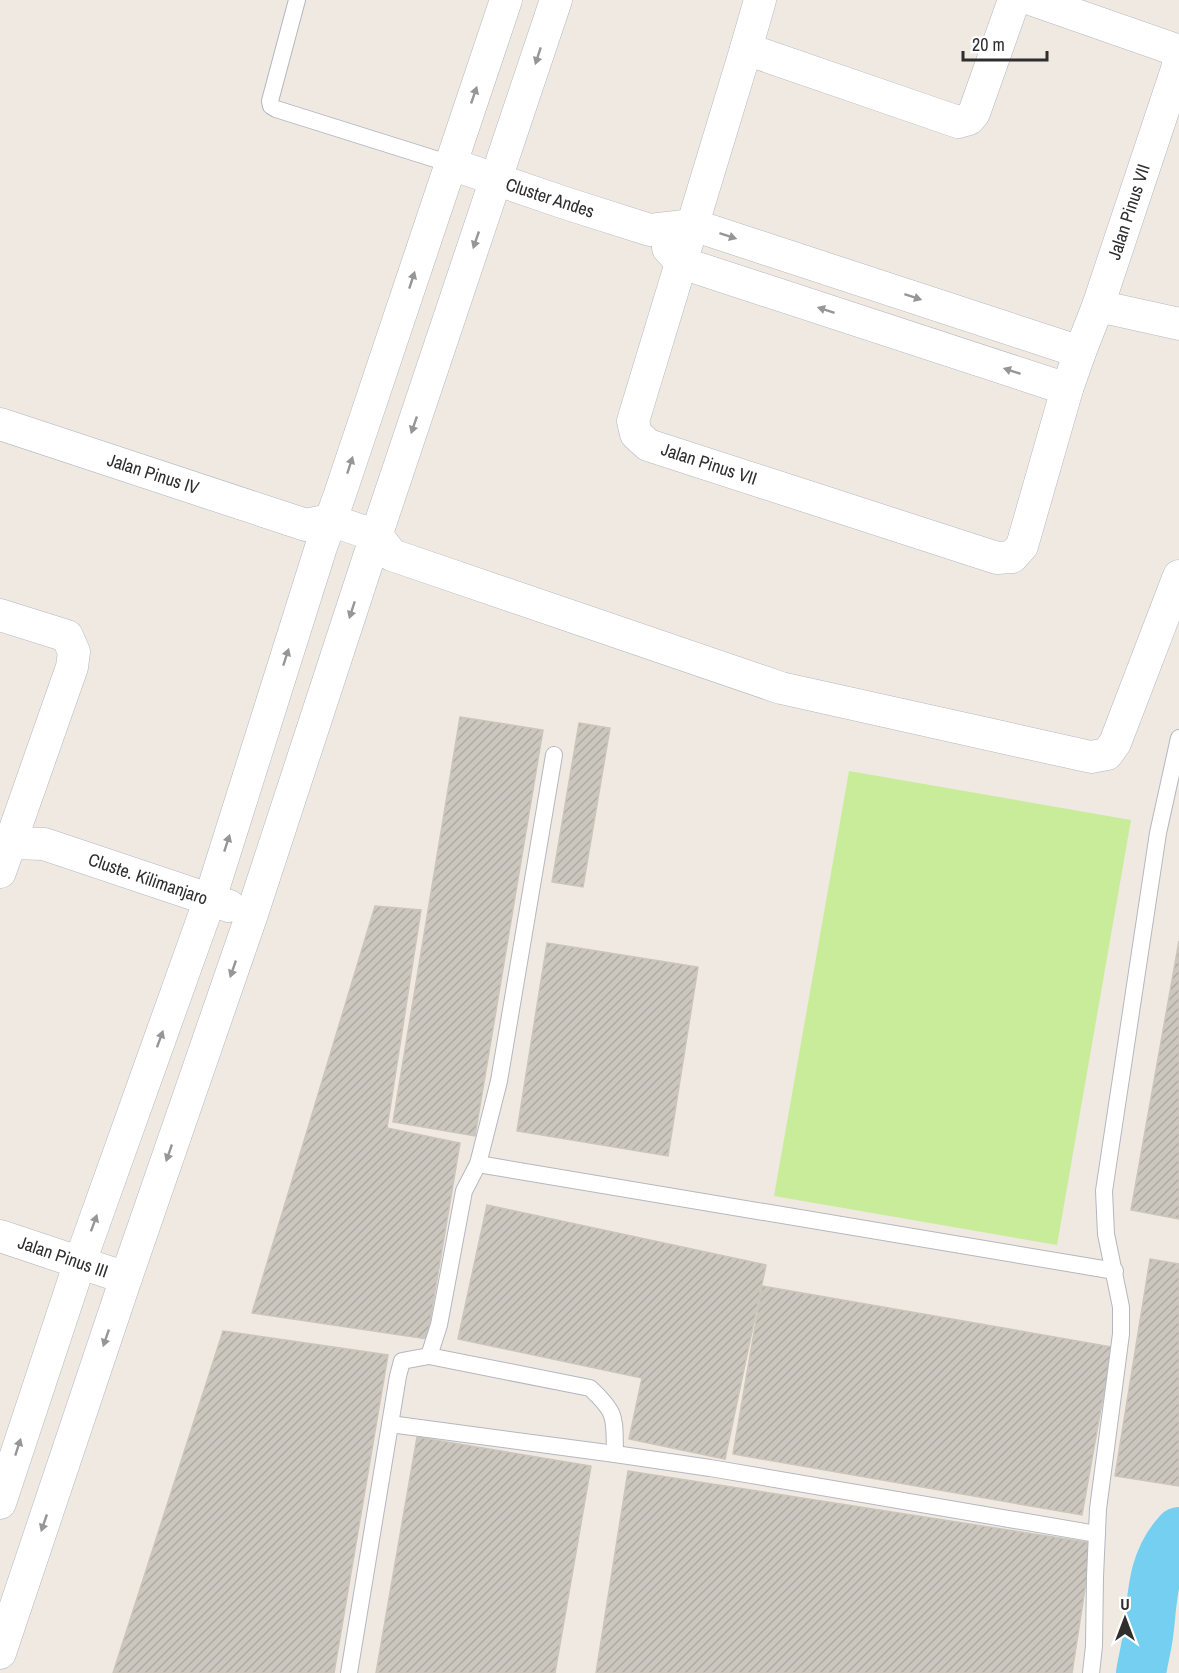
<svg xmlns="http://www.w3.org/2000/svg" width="1179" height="1673" font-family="'Archivo Narrow',sans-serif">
	<defs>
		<pattern id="building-hatch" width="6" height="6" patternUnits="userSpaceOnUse" patternTransform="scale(1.5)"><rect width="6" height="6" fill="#cbc7bf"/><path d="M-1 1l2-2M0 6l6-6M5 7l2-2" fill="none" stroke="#afaba4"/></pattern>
	</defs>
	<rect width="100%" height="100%" fill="#efe9e1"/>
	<path fill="#c9ec9a" d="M849,771L1131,820L1057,1245L774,1196Z"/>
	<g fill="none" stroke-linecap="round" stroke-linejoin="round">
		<path stroke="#75cff0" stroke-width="50" d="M1141,1673C1143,1661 1146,1649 1148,1636C1153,1598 1151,1562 1179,1532"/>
	</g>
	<g fill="url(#building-hatch)" stroke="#cbc5ba" stroke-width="1.5">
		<path d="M460,717L543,730L475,1136L393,1122Z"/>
		<path d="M579,723L610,728L583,887L552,882Z"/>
		<path d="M375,906L421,910L387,1128L460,1143L427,1339L252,1313Z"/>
		<path d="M1179,941V1219L1131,1210Z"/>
		<path d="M547,943L698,967L668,1156L517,1131Z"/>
		<path d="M487,1205L766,1265L725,1459L629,1439L642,1378L458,1339Z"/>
		<path d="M1150,1259L1179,1264V1486L1115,1476Z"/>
		<path d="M762,1286L1112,1347L1082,1515L733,1454Z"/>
		<path d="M223,1331L388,1355L334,1673H113Z"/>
		<path d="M417,1437L591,1466L555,1673H376Z"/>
		<path d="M628,1471L1092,1543L1072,1673H596Z"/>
	</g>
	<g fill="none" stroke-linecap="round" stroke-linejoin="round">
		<g stroke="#b4b7c1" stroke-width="18">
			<g id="lane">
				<path d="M297,0L270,101L271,106L276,109L451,164"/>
				<path d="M478,1164L1115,1271"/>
				<path d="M429,1356L590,1388C618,1414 614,1418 615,1454"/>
				<path d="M390,1424L615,1454L710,1468L1097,1534"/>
				<path d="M349,1673L398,1376L402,1361L429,1356L439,1325L464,1191L478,1164L499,1081L554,755"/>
				<path d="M1091,1673L1094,1646L1095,1577L1098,1509L1121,1334V1307L1106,1234L1104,1191L1158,833L1179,738"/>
			</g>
		</g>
		<g stroke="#b4b7c1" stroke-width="33">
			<g id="street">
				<path d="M1014,0L974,113L969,119L958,122L746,49L633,421L636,434L648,445L997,558L1012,557L1022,546L1067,389L1080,352L1098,306L1177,69L1179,59"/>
				<path d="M1033,0L1179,51"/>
				<path d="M746,49L760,0"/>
				<path d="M451,164L565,203L650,230L693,225L1080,352"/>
				<path d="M668,248L682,263L1067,389"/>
				<path d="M1098,306L1179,324"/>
				<path d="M0,424L306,525L330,520L377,536L392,555L781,688L1091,757L1107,754L1115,743L1179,576"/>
				<path d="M0,615L67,636L74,652L72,667L0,872"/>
				<path d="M0,840L9,843L44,844L229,906"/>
				<path d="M0,1236L126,1278"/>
				<path d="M0,1503L80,1262L210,899L321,547L339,497L506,0"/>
				<path d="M0,1653L126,1278L252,914L367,563L556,0"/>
			</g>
		</g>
		<use href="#lane" stroke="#fff" stroke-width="16"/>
		<use href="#street" stroke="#fff" stroke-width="32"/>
	</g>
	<defs><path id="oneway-solid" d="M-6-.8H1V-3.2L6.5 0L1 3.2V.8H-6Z" transform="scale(1.5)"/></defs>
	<g fill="#969696">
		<use href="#oneway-solid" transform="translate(538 56) rotate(108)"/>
		<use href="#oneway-solid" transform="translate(474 95) rotate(-71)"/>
		<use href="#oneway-solid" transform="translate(728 236) rotate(18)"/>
		<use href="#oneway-solid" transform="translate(476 240) rotate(109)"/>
		<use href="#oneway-solid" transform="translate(412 280) rotate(-72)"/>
		<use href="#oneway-solid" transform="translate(913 297) rotate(18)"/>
		<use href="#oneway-solid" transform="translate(826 310) rotate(-162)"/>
		<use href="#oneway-solid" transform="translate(1012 371) rotate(-162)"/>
		<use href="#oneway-solid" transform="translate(414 425) rotate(109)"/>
		<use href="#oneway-solid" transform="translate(350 465) rotate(-72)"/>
		<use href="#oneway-solid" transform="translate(352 610) rotate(108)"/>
		<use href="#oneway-solid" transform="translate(286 657) rotate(-72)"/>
		<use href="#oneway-solid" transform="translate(227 843) rotate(-72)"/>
		<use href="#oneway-solid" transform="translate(233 969) rotate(109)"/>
		<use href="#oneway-solid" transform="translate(160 1039) rotate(-70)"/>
		<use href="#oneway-solid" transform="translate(169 1153) rotate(109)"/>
		<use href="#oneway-solid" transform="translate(94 1223) rotate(-70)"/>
		<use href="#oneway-solid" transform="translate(106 1338) rotate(109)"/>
		<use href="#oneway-solid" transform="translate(18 1447) rotate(-72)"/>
		<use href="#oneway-solid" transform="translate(44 1523) rotate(109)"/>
	</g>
	<g text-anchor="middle" stroke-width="6" stroke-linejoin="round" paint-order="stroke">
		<g font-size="18" fill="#2e2e2e" stroke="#fff">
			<text transform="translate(550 198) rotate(18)" y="6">Cluster Andes</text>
			<text transform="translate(1129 212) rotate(-72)" y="6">Jalan Pinus VII</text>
			<text transform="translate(709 464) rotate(18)" y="6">Jalan Pinus VII</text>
			<text transform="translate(153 474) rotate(18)" y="6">Jalan Pinus IV</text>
			<text transform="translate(148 879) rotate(19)" y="6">Cluste. Kilimanjaro</text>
			<text transform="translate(63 1257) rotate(19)" y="6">Jalan Pinus III</text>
		</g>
	</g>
	<g transform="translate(1125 1619)" stroke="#ffffff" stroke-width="4.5" paint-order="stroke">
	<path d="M0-4.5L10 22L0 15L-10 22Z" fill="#2e2e2e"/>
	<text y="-9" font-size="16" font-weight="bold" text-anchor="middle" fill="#2e2e2e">U</text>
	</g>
	<path d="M963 51v9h84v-9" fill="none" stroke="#2e2e2e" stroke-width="3"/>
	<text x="972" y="51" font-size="18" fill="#2e2e2e" stroke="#ffffff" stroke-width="4.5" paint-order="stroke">20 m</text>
</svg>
